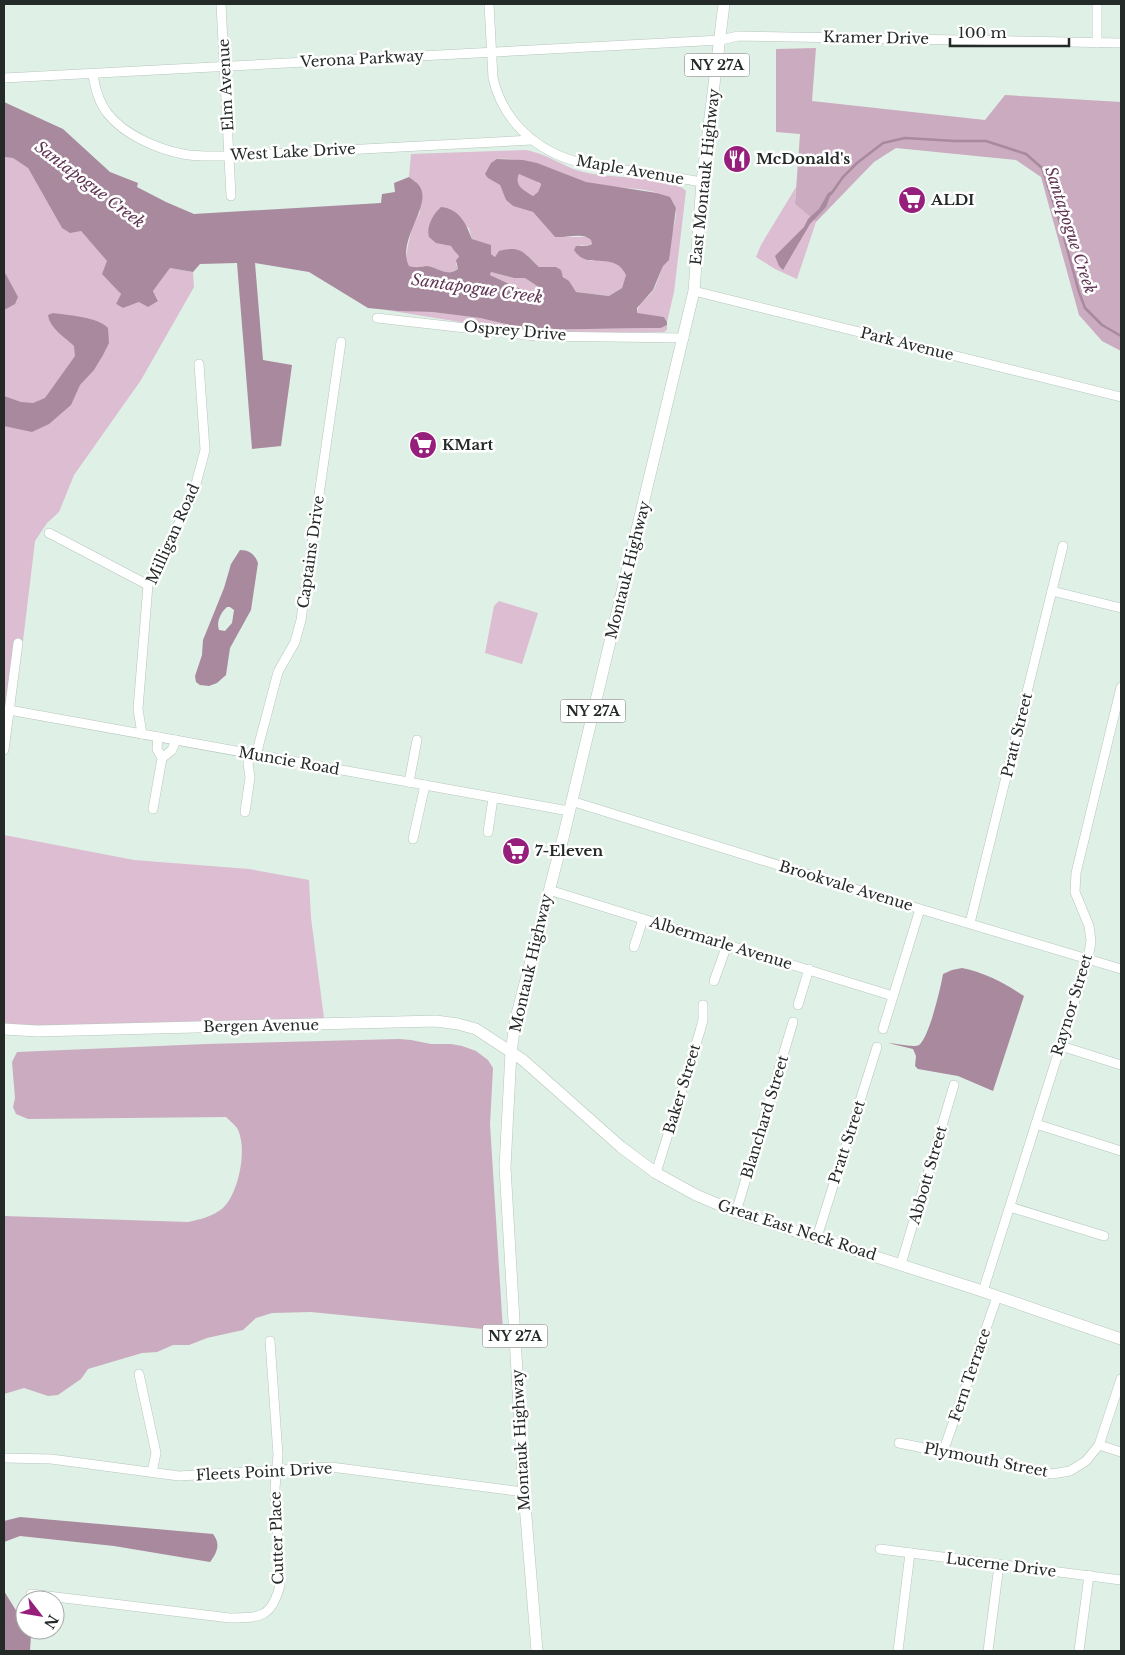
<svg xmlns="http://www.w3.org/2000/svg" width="1125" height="1655" font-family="'Libre Baskerville',serif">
	<rect width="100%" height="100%" fill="#dff0e6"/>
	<g fill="#dcbdd1">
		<path d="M526,150C543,153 557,162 573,169C585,173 598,175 611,176C628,178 675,178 686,191L674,292L667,322L664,317L637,314C637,303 649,298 654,289C660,278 678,220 676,209C675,205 671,198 668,197C644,185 610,190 585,182C556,173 529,157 497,159L495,182L500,185L506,200L513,206L533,212L555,237H588L592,240V243L587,246L580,245L589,261C606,261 617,258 626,275L622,288L609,296L576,292L556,267H539C526,253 526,251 506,249L495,257L491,254L490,245L472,239L469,228L437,211L430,225L444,244L451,246L452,249L457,252L459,257L456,264L458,269C445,278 438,266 426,266C419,267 416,268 409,266L406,259L408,245L412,228L420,212L416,182L409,177L411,154Z"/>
		<path d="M4,157L13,158L28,168L62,228L81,231L107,261L121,295L116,304L123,308L139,302L158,300L153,291L170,268L193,272L194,287L141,380L74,475L59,512L47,523L35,541L23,641H18L4,750Z"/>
		<path d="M519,174L534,179L541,185L538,192L533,196C524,190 514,186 519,174Z"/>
		<path d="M796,187L795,204L816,222L797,279L775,269L756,257L761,245Z"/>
		<path d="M491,272L514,278H525L540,288L541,293L538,297L490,275Z"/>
		<path d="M386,310L432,312L480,318L531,330L646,328H661L667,325V330L664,332L535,334Z"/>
		<path d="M499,601L538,613L522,664L485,653L494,606Z"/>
		<path d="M4,835L134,860L249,869L309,880L311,918L325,1026L4,1029Z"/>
	</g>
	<g fill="#cbabc0">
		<path d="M816,48L812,101L985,120L1005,95L1121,102V351L1102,341L1079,315L1041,177L1016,160L896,148L874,162L816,222L795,204L800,134L776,132V49Z"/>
		<path d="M399,1039L411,1040L431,1044H451L462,1046L476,1051L488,1060L493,1068L490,1124L503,1331L311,1312L272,1313L256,1318L243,1330L207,1338L189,1345H173L157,1352L142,1353L88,1369L81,1379L58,1395L48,1396L24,1388L4,1394V1216L188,1222C201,1219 212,1217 223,1208C239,1193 248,1147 237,1128C234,1124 229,1120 226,1117L28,1119L16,1114L13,1107L15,1098L12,1062L17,1052L206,1044Z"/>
	</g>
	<g fill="#a8899d" fill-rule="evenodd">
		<path d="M4,102L63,129L110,172L138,183L137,187L166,202L194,214L381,203L382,194L395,192L394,183L409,177C413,180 418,183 420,187C432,206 396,241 409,266C416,268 419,267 426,266C437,266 446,278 458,269L456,260L459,257C457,252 453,251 451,246L436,243L429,237C426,227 433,214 441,207C460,209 466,224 472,239L491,245V254L495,257L499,251C520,245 525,253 539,267H556L561,270L563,277L569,281L576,292L609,296L622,288L626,275C613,249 588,272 574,250L576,246H587L592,244L591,240C583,232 566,238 555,237L533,212L513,206L506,200L500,185L488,178L485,174L491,163L497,159L523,160L537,163L586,182L657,193L670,197L676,208L669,260L663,266L653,290L637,308V313L664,317L667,322V325L661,328H646L531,330L480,318L432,312L398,311L368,308L309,272L255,263L263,360L292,365L281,446L252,449L237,263L200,264L193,272L170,268L153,291L158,301L148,307L139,302L123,308L116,304L121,294L102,274L107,261L81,231L70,233L62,228L28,168L13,158L4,157ZM519,174L540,183L541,185L538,192L533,196C524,190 514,186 519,174ZM491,272L514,278H525L540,288L541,293L538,297L490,275Z"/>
		<path d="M832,191L826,207L810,224L783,270L779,266L775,256L804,227L808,219L819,209L828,193Z"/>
		<path d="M4,271L18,297L15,304L4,310Z"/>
		<path d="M53,313C68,315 98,317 108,328L109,343L103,355L94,370L80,385L71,405L49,424L32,432L4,426V396L21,402L33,403L45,398L75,356L74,346C65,337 50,329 48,315Z"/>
		<path d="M240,550C250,550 255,555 258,563L251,610L230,648L226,675L217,683L209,686L200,685L196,682L195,676L202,655L203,640L224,588L231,564ZM227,607H230L234,610L232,623L225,631L219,630C216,622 221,612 227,607Z"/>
		<path d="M962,968C986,973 1004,983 1024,996L993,1091L958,1076L918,1069L915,1066L916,1056L913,1049L888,1043C896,1043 913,1048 919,1045C929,1038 941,987 943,974L952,970Z"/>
		<path d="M20,1517L213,1534C221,1544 217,1553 210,1562L114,1546L20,1536L4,1542V1521Z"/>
		<path d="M4,1591L25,1625V1630H28L31,1635L30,1651H4Z"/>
	</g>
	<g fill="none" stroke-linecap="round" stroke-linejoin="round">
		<path stroke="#a8899d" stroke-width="2.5" d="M831,194L843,177L857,163L883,143L905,138L955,141H986L1026,154L1042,168L1060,223L1079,292L1085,308L1102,325L1121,336"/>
		<g stroke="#b6c6bd" stroke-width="10">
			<g id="minor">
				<path d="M221,4L231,196"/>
				<path d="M489,4L493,78C503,121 536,151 578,162C595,167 613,168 631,171C655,174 678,178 702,182"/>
				<path d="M1097,43V4"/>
				<path d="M93,75C95,88 99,103 108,114C125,135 157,149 183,154C198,157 214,156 229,156L532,140"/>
				<path d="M4,78L721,40L738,36L1121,43"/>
				<path d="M694,291L1121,397"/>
				<path d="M377,318L536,336L684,338"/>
				<path d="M49,533L148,585"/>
				<path d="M1052,591L1121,608"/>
				<path d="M9,710L569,811"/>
				<path d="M142,734L138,709L148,585L193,495L205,450L199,364"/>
				<path d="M4,750L18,643"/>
				<path d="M256,755L278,672L295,642L301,620L341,342"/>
				<path d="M162,758L172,750L176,740"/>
				<path d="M409,782L417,740"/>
				<path d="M571,801L920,909L1121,969"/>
				<path d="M153,809L162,758L157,749L158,737"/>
				<path d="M245,812L250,777L248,764L250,754"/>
				<path d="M488,832L493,798"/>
				<path d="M413,839L425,785"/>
				<path d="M549,890L893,996"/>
				<path d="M970,923L1063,546"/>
				<path d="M634,947L643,919"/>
				<path d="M714,981L727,945"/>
				<path d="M798,1005L809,969"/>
				<path d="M883,1029L920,909"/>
				<path d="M1061,1046L1121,1065"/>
				<path d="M1036,1124L1121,1151"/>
				<path d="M656,1173L700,1031L703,1020V1005"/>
				<path d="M1010,1207L1104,1236"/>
				<path d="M736,1212L793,1022"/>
				<path d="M817,1237L877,1047"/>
				<path d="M901,1264L954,1085"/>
				<path d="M983,1291L1088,959L1091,941L1089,926L1075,892L1076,873L1121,687"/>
				<path d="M139,1374L156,1453L152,1472"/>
				<path d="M899,1443L1052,1474L1070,1471L1086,1461L1099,1445L1121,1379"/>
				<path d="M1099,1445L1121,1452"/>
				<path d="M943,1452L997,1297"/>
				<path d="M4,1458L51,1459L179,1476L331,1467L524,1492"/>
				<path d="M880,1549L1121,1580"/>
				<path d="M31,1594L230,1618C261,1618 272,1617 280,1585L275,1488L278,1455L270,1341"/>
				<path d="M898,1651L910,1553"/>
				<path d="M988,1651L999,1565"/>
				<path d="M1079,1651L1089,1575"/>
			</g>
		</g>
		<g stroke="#b6c6bd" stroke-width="12">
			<g id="major">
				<path d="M4,1029L37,1031L436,1021L458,1024L476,1029L511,1052L523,1060L621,1147L656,1173L696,1195L736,1212L973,1288L1121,1339"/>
				<path d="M537,1651L524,1492L505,1167L511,1052L516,1018L564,834L694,291L702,182L724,4"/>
			</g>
		</g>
		<use href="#minor" stroke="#fff" stroke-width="9"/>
		<use href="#major" stroke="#fff" stroke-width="11"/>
	</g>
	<defs>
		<g id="restaurant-disc" transform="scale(1.4375)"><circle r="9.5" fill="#961f7b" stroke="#fff"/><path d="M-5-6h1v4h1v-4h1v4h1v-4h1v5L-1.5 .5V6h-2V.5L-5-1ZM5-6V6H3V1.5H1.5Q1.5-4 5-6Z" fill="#fff"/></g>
		<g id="supermarket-disc" transform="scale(1.4375)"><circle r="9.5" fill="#961f7b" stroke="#fff"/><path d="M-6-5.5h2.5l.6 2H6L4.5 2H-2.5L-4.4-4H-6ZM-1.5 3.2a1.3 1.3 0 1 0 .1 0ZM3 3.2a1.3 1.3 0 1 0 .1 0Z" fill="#fff"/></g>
	</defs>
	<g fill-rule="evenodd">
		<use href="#restaurant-disc" x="737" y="159"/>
		<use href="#supermarket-disc" x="912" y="200"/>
		<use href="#supermarket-disc" x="423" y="445"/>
		<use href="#supermarket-disc" x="516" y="851"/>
	</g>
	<g text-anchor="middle" stroke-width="5" stroke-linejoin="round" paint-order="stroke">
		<g fill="#fff" stroke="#666a68" stroke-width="1">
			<rect x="684.5" y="53.5" width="65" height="23" rx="4"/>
			<rect x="560.5" y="699.5" width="65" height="23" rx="4"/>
			<rect x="482.5" y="1324.5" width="65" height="23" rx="4"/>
		</g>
		<g font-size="14" font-weight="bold" fill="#242a27">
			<text x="717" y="70">NY 27A</text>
			<text x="593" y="716">NY 27A</text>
			<text x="515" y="1341">NY 27A</text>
		</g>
		<g font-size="15" fill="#242a27" stroke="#fff">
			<text transform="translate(876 38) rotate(1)" y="5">Kramer Drive</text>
			<text transform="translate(362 59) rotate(-3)" y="5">Verona Parkway</text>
			<text transform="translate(226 85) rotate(-93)" y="5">Elm Avenue</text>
			<text transform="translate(293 152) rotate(-3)" y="5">West Lake Drive</text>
			<text transform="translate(630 170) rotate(10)" y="5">Maple Avenue</text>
			<text transform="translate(705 177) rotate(-84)" y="5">East Montauk Highway</text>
			<text transform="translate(515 331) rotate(5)" y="5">Osprey Drive</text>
			<text transform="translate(907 344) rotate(14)" y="5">Park Avenue</text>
			<text transform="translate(173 534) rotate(-66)" y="5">Milligan Road</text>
			<text transform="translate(311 552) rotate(-82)" y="5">Captains Drive</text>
			<text transform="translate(628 570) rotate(-76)" y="5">Montauk Highway</text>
			<text transform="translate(1017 735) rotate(-76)" y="5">Pratt Street</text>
			<text transform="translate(289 761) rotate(10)" y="5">Muncie Road</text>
			<text transform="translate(846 886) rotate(17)" y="5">Brookvale Avenue</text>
			<text transform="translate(721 943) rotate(17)" y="5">Albermarle Avenue</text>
			<text transform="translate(531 963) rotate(-77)" y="5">Montauk Highway</text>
			<text transform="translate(1072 1005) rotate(-73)" y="5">Raynor Street</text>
			<text transform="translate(261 1026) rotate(-1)" y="5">Bergen Avenue</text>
			<text transform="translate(682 1089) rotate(-73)" y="5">Baker Street</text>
			<text transform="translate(765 1117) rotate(-73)" y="5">Blanchard Street</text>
			<text transform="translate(847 1142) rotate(-72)" y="5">Pratt Street</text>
			<text transform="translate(928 1175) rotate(-74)" y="5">Abbott Street</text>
			<text transform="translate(797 1230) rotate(18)" y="5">Great East Neck Road</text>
			<text transform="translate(970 1375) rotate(-71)" y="5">Fern Terrace</text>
			<text transform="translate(521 1440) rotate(-93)" y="5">Montauk Highway</text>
			<text transform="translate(986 1460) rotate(11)" y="5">Plymouth Street</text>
			<text transform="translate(264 1472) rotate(-3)" y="5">Fleets Point Drive</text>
			<text transform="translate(277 1538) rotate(-92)" y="5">Cutter Place</text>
			<text transform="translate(1001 1565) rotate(7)" y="5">Lucerne Drive</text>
		</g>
		<g font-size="15" font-weight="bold" fill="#242a27" stroke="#fff" text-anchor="start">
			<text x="756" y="164">McDonald's</text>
			<text x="931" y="205">ALDI</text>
			<text x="442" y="450">KMart</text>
			<text x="535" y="856">7-Eleven</text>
		</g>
		<g font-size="16" font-style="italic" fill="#603453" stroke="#fff">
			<text transform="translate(90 184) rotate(37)" y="6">Santapogue Creek</text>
			<text transform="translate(1071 230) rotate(72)" y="6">Santapogue Creek</text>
			<text transform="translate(477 288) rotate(8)" y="6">Santapogue Creek</text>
		</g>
	</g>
	<rect width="1125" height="1655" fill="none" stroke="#242a27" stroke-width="10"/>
	<g transform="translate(40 1615) rotate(121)"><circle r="24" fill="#ffffff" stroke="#a7aaa9"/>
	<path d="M0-4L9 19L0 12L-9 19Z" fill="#961f7b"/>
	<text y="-8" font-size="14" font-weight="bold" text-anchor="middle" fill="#242a27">N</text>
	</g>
	<path d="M950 38v8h119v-8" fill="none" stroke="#242a27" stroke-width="2.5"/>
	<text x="958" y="38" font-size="15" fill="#242a27" stroke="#ffffff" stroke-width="4" paint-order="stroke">100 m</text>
</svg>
